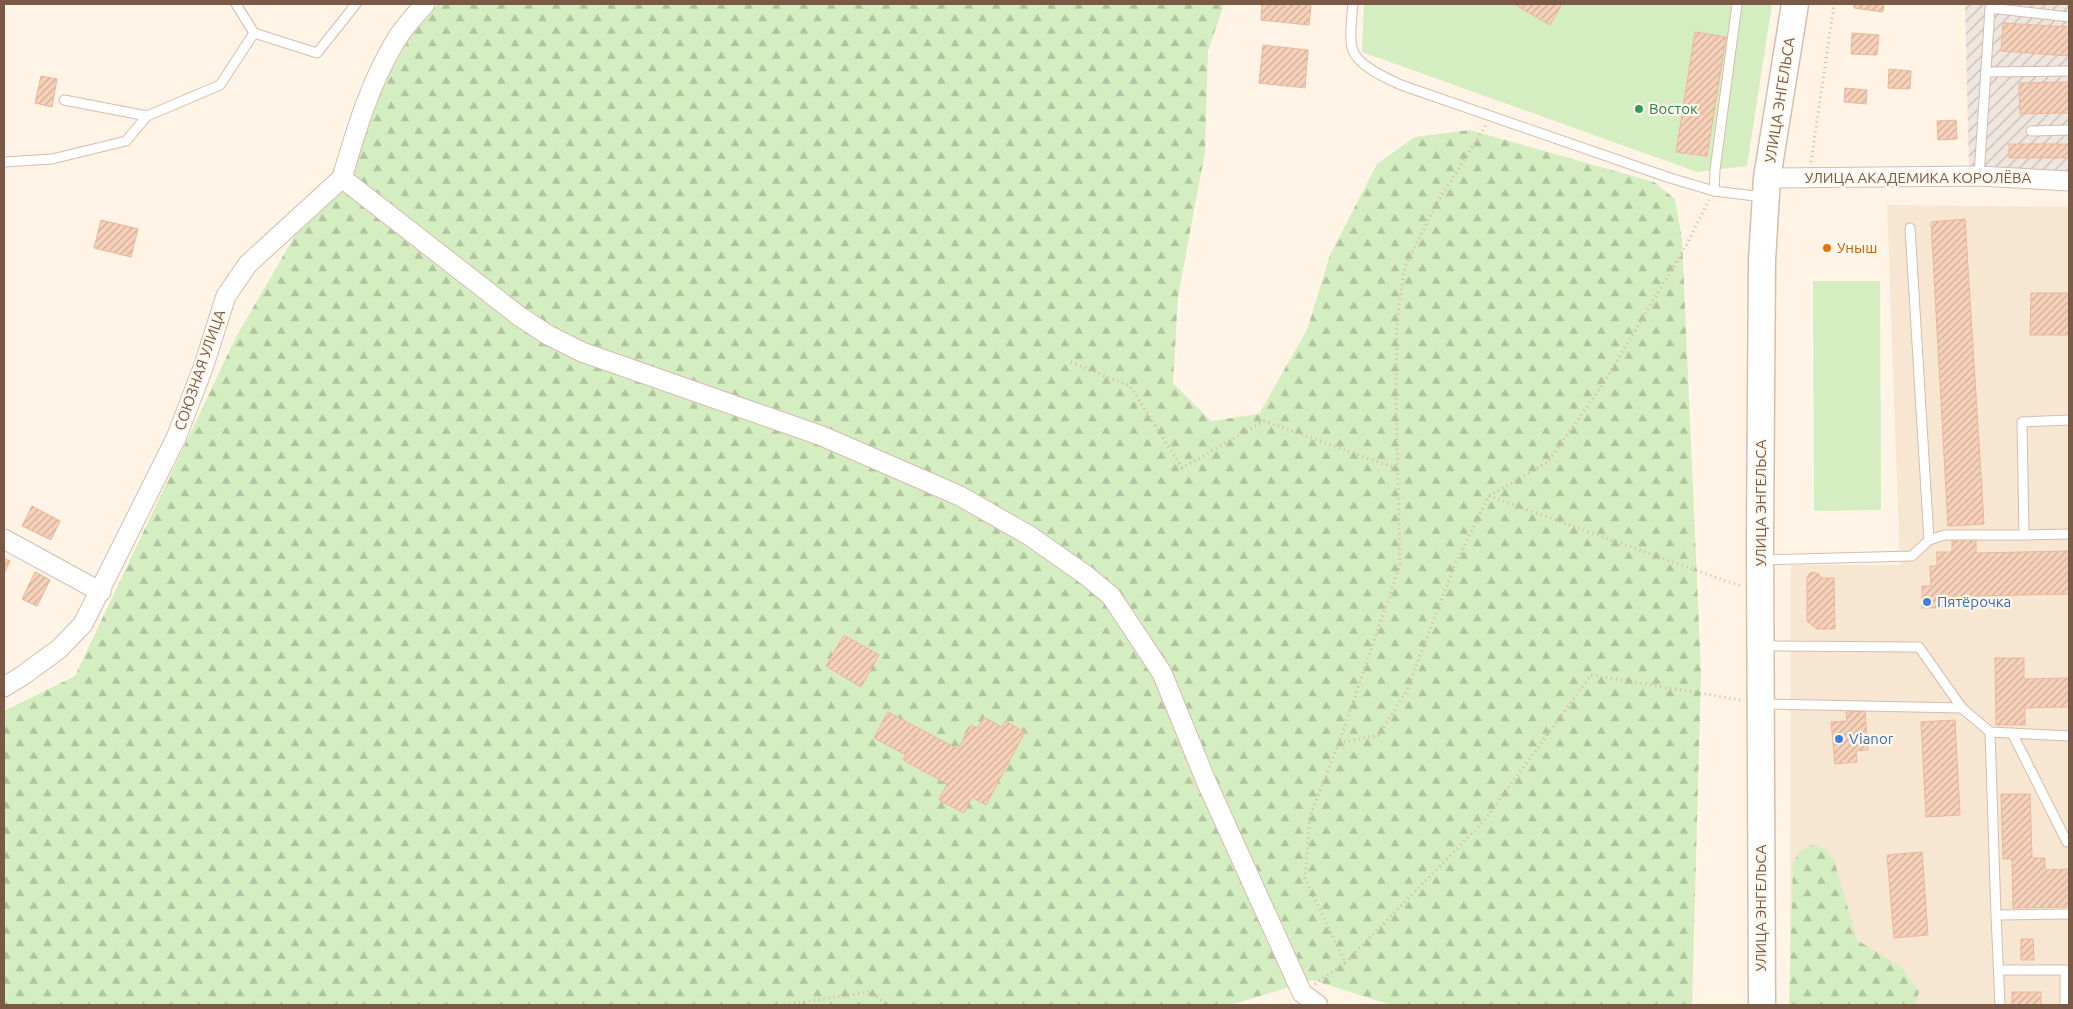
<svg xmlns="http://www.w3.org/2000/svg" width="2073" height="1009" font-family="Ubuntu,sans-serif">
	<defs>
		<pattern id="industrial-furrows" width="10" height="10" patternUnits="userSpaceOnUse" patternTransform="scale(1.25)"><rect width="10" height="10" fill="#eee6df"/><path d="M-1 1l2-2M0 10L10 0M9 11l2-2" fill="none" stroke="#c6bdb7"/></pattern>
		<pattern id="forest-firs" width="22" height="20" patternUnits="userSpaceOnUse" patternTransform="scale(1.25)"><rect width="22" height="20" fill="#d4eec1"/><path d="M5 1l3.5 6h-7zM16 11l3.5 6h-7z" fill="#b1c49f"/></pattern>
		<pattern id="building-hatch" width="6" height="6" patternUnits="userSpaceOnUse" patternTransform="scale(1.25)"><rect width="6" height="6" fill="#f7d1b9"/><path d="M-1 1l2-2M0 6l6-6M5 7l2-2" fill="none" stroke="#cdad98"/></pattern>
	</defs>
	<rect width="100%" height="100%" fill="#fff4e5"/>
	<path fill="#f7e6d2" d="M1887,205L2069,207V1005H1790L1791,565H1900Z"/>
	<path fill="url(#industrial-furrows)" d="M1965,4H2069V174L1969,169Z"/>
	<g fill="url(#forest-firs)">
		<path d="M438,4H1224L1208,51L1205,152L1178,296L1173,383L1211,421L1259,414L1307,330L1330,255L1377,164L1415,137L1470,130L1654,182L1675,199L1682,239L1701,673L1692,1005H1391L1312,980L1231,1005H4V711L75,676L236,337L412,34Z"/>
		<path d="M1813,844L1825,849L1834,860L1857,940L1901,967L1919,992L1915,1005H1789L1793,864L1799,852Z"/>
	</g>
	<g fill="#d4eec1">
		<path d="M1364,4H1772L1747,166L1697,172L1362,52Z"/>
		<path d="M1813,281H1880L1881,510L1814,511Z"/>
	</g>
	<g fill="url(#building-hatch)" stroke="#ecb798">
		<path d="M1262,4H1311L1309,25L1261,20Z"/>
		<path d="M1514,4H1562L1550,25Z"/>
		<path d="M1854,4H1884L1883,12L1854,8Z"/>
		<path d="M2003,23L2069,27V56L2001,51Z"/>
		<path d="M1695,32L1726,37L1707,156L1676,152Z"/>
		<path d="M1852,33L1879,35L1877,55L1851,54Z"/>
		<path d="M1263,45L1308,50L1305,88L1259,83Z"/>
		<path d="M1889,69L1911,71L1910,89L1888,88Z"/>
		<path d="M41,76L57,79L52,107L35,103Z"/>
		<path d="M2069,82V113L2020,114L2019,83Z"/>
		<path d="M1845,88L1867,90L1866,104L1844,102Z"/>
		<path d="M1956,120L1957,139L1938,140L1937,121Z"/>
		<rect x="2009" y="144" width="60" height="14"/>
		<path d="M1965,219L1984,524L1948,526L1931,222Z"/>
		<path d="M101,220L138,229L131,257L94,248Z"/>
		<path d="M2031,293H2069V335H2030Z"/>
		<path d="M32,506L60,521L51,540L22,526Z"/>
		<path d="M1952,536H1976V553L2069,551V594L1975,596V607L1922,608V586H1931L1930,566H1937V552H1952Z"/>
		<path d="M4,558L10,561L4,574Z"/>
		<path d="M35,572L50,580L37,606L22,599Z"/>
		<path d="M1813,572L1819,574L1821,578H1834L1835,629H1817L1807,621V578L1809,574Z"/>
		<path d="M844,635L879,655L861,687L826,666Z"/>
		<path d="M1995,658H2024V679L2069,678V707L2025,708V725H1996Z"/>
		<path d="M1865,711L1868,750L1856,751L1857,762L1835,764L1831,722L1847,721L1846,712Z"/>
		<path d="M888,712L920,729L906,755L874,738Z"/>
		<path d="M983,717L1002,727L1005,721L1025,732L986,805L972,797L964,813L939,800L947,784L903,760L920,729L958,749L971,725L978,728Z"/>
		<path d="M1955,720L1960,815L1926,817L1921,722Z"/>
		<path d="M2001,794H2030L2032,858H2045V870L2069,869V907L2013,908L2012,859H2003Z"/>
		<path d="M1922,852L1928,935L1894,938L1887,855Z"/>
		<path d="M2021,939H2033L2034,960H2021Z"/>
		<rect x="2012" y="992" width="29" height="13"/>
	</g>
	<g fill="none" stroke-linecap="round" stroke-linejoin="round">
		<g stroke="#d5bdac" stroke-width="11">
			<g id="lane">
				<path d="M236,4L254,33L317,53L356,4"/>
				<path d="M1353,4C1352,16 1349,36 1352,48C1356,65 1386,78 1401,85L1670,178L1714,191L1763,197"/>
				<path d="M1986,72L2069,71"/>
				<path d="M64,100L147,116L220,85L254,33"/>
				<path d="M2031,131L2069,130"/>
				<path d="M4,162L52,159L126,141L147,116"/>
				<path d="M1979,176L1990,8L2069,17"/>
				<path d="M1714,191L1715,170L1737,4"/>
				<path d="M1910,228L1929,540"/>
				<path d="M2024,535L2069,534"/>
				<path d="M1763,560L1912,556L1929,540L1945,535H2024L2022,422L2069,420"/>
				<path d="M1762,646L1919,647L1962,708L1990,732"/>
				<path d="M1762,704L1962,708"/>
				<path d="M2012,733L2067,842H2069"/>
				<path d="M1996,915L1990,732L2069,736"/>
				<path d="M1999,970H2065V1005"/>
				<path d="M2000,1005L1996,915L2069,914"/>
			</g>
		</g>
		<g stroke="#d5bdac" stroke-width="21">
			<g id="street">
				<path d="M342,178L519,316L548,335L582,352L822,436L960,496L1030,536L1087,576L1111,596L1162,673L1206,781L1302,993L1318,1005"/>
				<path d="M342,178C356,130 370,83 396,40C404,27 415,15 425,4"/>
				<path d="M1767,178L1979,176L2069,181"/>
				<path d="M4,539L101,592"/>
				<path d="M4,687L22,676L59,649L83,624L176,438L203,368L226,296L248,264L342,178"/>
			</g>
		</g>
		<g stroke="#d8bda9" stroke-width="29">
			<path id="secondary" d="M1762,1005L1760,540L1762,260L1767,178L1795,4"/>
		</g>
		<g stroke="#ddb49c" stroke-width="3" stroke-dasharray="1 4" stroke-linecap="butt">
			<path d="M1811,162L1834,4"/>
			<path d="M1071,362L1130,386L1182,468L1264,421L1398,469"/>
			<path d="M1489,496L1740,586"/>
			<path d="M1339,743L1379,735L1407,690L1454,567L1489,496L1548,462L1601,387L1686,246L1709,200"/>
			<path d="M1345,963L1484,821L1591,675L1741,700"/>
			<path d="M1315,984L1345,963L1305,878L1310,816L1339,743L1400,565L1396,400L1397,319L1405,266L1438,201L1486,125"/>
			<path d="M784,1005L870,992L888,1005"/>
		</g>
		<use href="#lane" stroke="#fff" stroke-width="9"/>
		<use href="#street" stroke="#fff" stroke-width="19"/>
		<use href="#secondary" stroke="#fff" stroke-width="26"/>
	</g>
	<circle fill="#2e9e5b" stroke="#fff8ed" stroke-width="2" cx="1639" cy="109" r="5"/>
	<circle fill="#e8710a" stroke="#fff8ed" stroke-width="2" cx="1827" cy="248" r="5"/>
	<g fill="#3f7fe0" stroke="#fff8ed" stroke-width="2">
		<circle cx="1927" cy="602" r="5"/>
		<circle cx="1839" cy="739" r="5"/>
	</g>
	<g text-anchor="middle" stroke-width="4.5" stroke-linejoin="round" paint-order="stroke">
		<g font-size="15" fill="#7b5947" stroke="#fff8ed">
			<text transform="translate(1780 100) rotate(-81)" y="5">УЛИЦА ЭНГЕЛЬСА</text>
			<text x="1918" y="183">УЛИЦА АКАДЕМИКА КОРОЛЁВА</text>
			<text transform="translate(200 370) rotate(-71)" y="5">СОЮЗНАЯ УЛИЦА</text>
			<text transform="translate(1761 503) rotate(-90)" y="5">УЛИЦА ЭНГЕЛЬСА</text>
			<text transform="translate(1761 908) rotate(-90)" y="5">УЛИЦА ЭНГЕЛЬСА</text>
		</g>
		<g font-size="15" fill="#27864d" stroke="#fff8ed" text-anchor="start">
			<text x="1649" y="114">Восток</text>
		</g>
		<g font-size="15" fill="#c56008" stroke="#fff8ed" text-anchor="start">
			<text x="1837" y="253">Уныш</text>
		</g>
		<g font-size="15" fill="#366cbe" stroke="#fff8ed" text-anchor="start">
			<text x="1937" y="607">Пятёрочка</text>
			<text x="1849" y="744">Vianor</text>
		</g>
	</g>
	<rect width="2073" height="1009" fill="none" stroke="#7b5947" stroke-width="10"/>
</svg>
